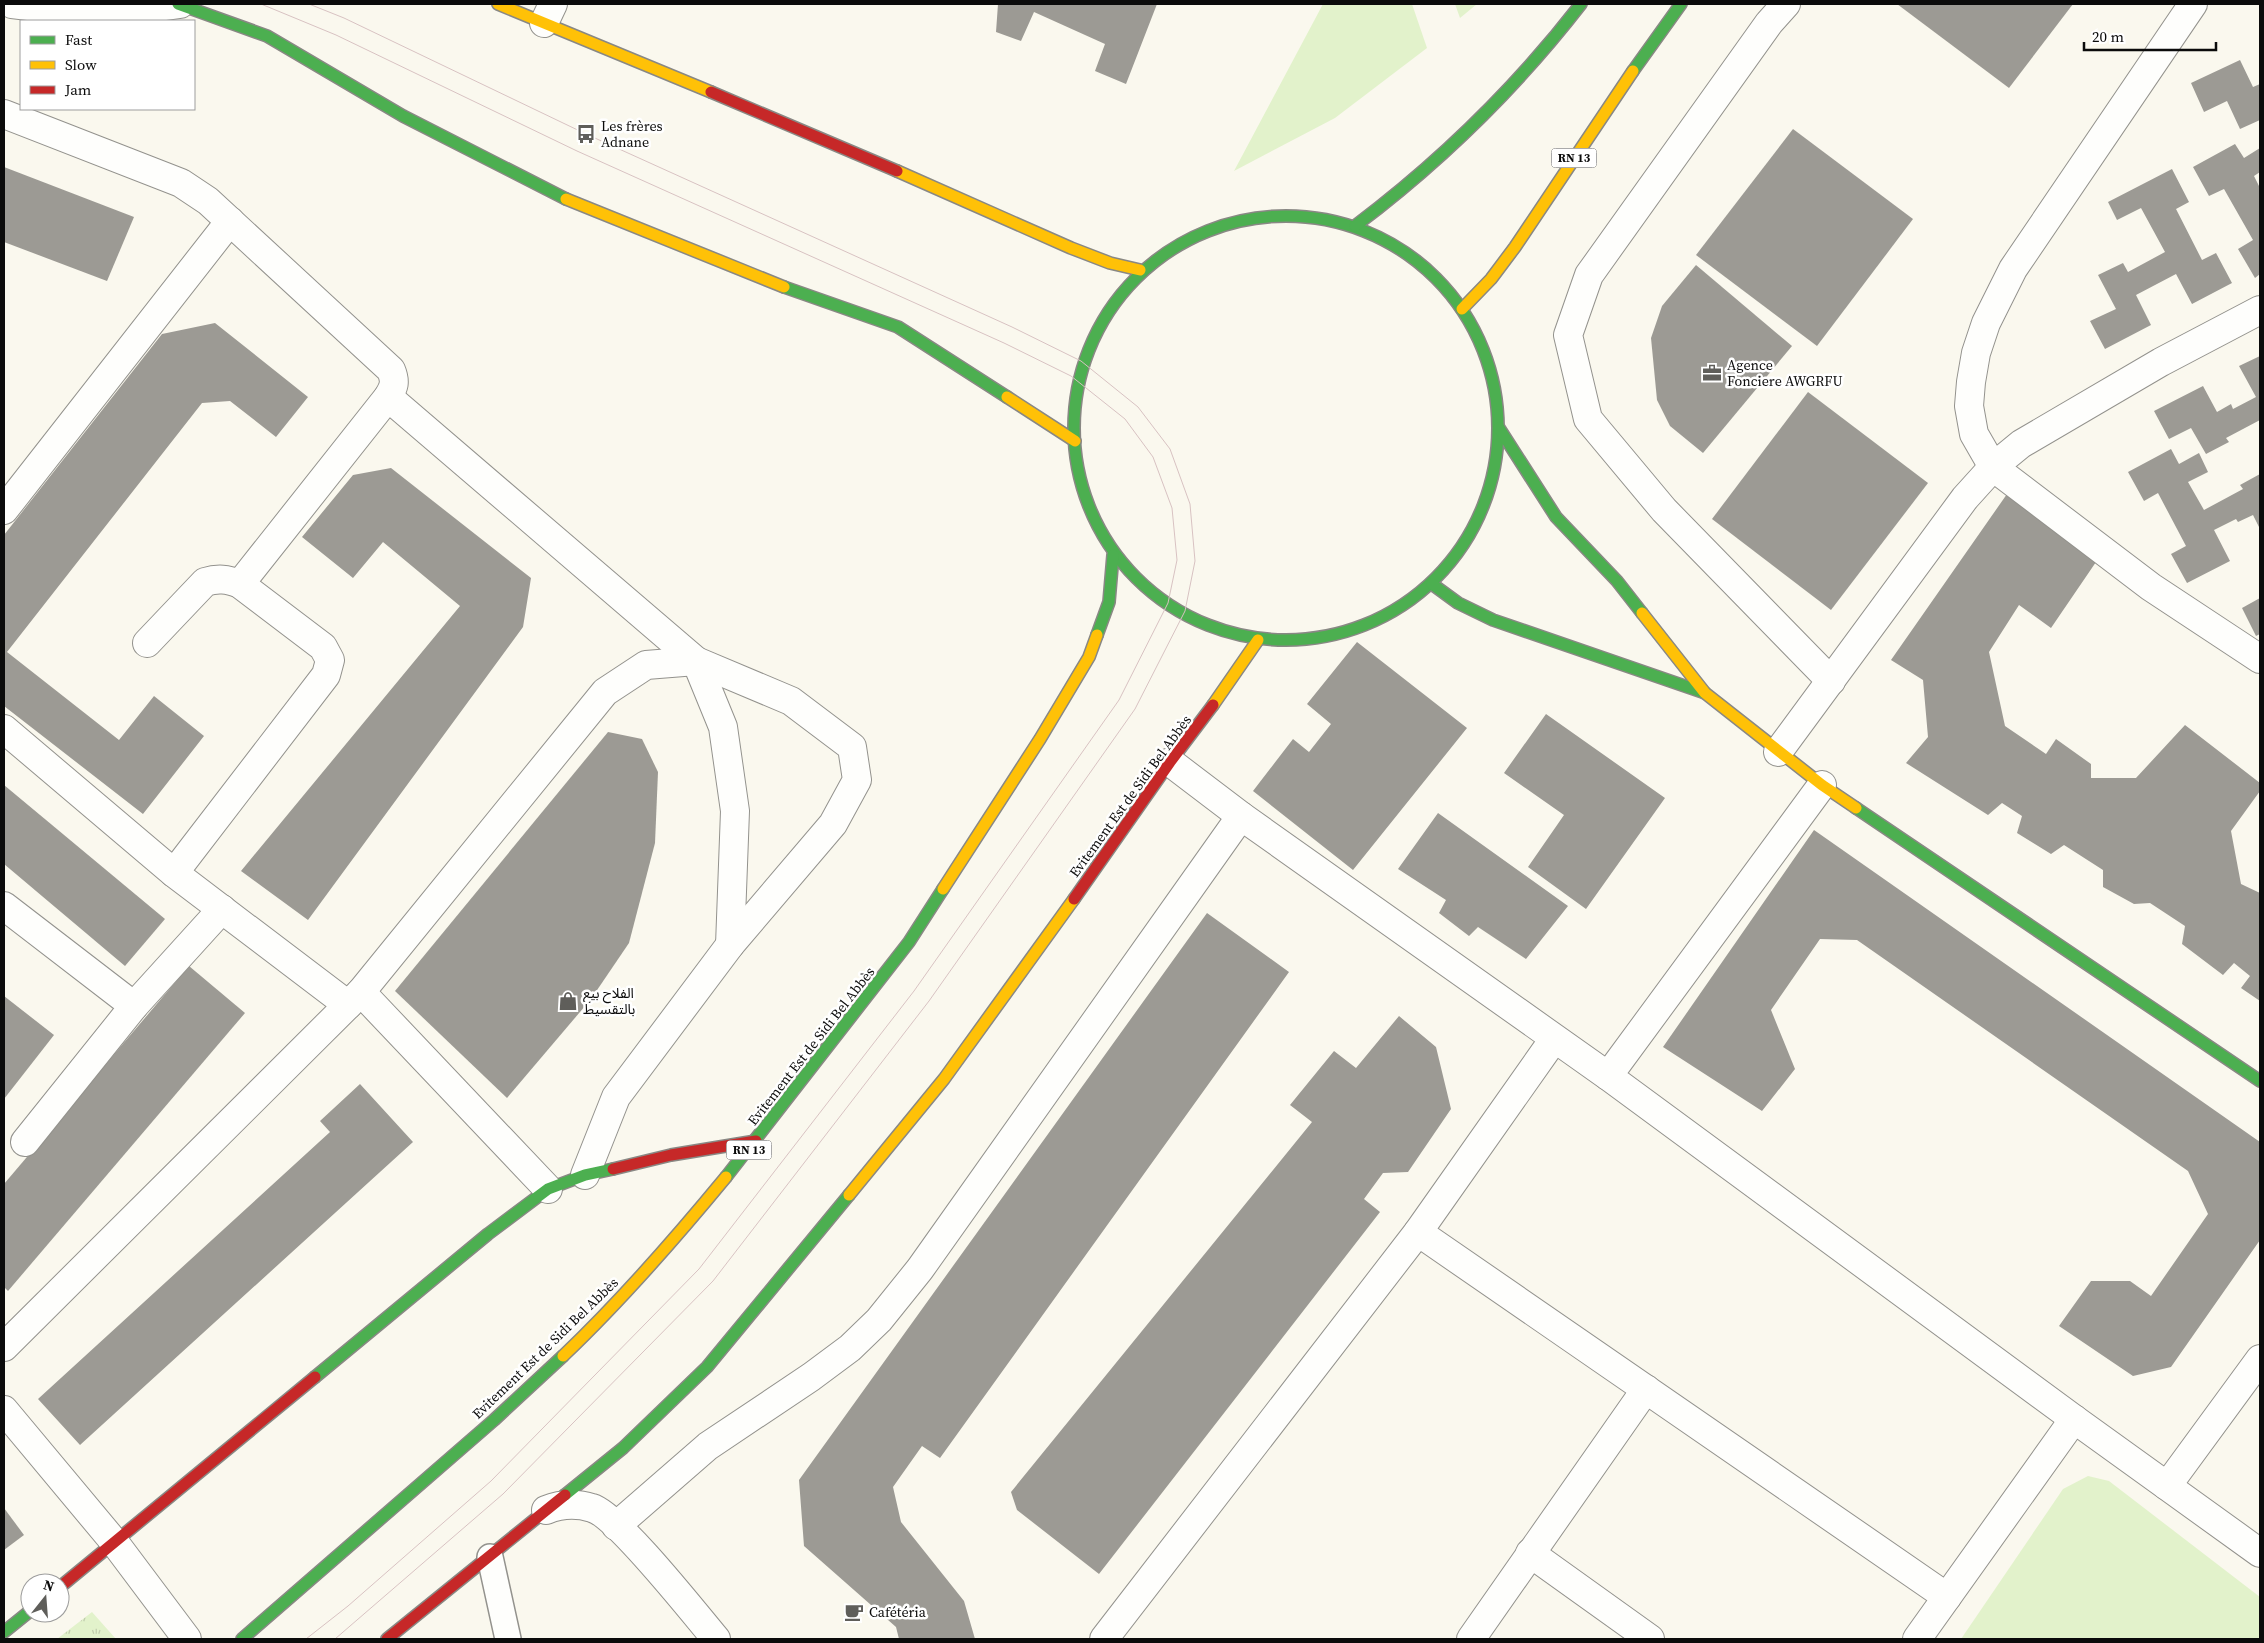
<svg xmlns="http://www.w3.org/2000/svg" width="2264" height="1643" font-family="'Source Serif 4','Noto Sans Arabic',serif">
	<defs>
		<pattern id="grass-tufts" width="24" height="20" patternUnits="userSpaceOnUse" patternTransform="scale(1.25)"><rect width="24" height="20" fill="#e2f2cb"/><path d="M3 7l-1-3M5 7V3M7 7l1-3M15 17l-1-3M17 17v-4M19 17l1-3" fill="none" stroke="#c1cead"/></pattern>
	</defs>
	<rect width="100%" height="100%" fill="#faf8ee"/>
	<path fill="url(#grass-tufts)" d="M92,1612L116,1639H57Z"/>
	<g fill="#e2f2cb">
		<path d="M1323,4H1412L1427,48L1335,118L1234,171Z"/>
		<path d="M1455,4H1477L1460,18Z"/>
		<path d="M2088,1476L2109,1481L2260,1597V1639H1961L2063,1489Z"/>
	</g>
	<g fill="#9c9a94">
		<path d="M998,4H1157L1126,84L1095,71L1105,44L1034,12L1021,41L996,32Z"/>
		<path d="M1897,4H2073L2009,88Z"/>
		<path d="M2240,60L2253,87L2260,84V120L2240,129L2227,101L2204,112L2191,83Z"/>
		<path d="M1793,129L1913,219L1817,346L1696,255Z"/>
		<path d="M2235,144L2244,158L2260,148V172L2254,176L2260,188V274L2255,278L2238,249L2253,240L2224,189L2209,196L2193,167Z"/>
		<path d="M4,167L134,217L107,281L4,242Z"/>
		<path d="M2172,169L2189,202L2176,209L2202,260L2216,253L2232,283L2192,304L2176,274L2136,295L2151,325L2105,349L2090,321L2116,309L2098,275L2123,263L2128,272L2165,252L2141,208L2117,220L2108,202Z"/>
		<path d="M1696,265L1792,346L1703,453L1670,426L1657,400L1651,338L1662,306Z"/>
		<path d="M215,323L308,397L276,437L230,401L202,403L7,652L119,740L154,696L204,736L143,814L4,706V535L162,334Z"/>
		<path d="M2260,356V420L2226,438L2229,442L2206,454L2191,428L2169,439L2154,411L2203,386L2217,412L2231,404L2233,409L2256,397L2239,366Z"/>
		<path d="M1808,392L1928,483L1831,610L1712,519Z"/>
		<path d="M2171,449L2179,464L2199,453L2208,472L2188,482L2204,510L2243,489L2240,485L2260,474V529L2253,515L2238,522L2236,519L2214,530L2230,561L2187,583L2171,554L2186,546L2158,493L2144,501L2128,472Z"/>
		<path d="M391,468L531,578L523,627L308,920L241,871L460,606L383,542L353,578L302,537L353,475Z"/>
		<path d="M2007,494L2096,562L2051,628L2019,605L1989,652L2005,726L2046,754L2056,739L2091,764V778H2136L2185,725L2260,783V791L2231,831L2241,884L2260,893V1001L2241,988L2250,976L2234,963L2223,975L2182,944L2185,926L2150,903L2134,904L2103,887V870L2064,845L2051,854L2017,833L2022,816L2002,803L1988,815L1906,763L1928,737L1923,680L1891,660Z"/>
		<path d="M2260,598V634L2256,636L2242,608Z"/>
		<path d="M1357,642L1467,728L1353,870L1253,791L1293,739L1309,752L1331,724L1307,704Z"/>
		<path d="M1546,714L1665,798L1586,909L1528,867L1564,815L1504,773Z"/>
		<path d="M608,732L642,739L658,772L655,843L629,943L591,999L507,1098L395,991Z"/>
		<path d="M4,785L165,919L125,966L4,864Z"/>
		<path d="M1438,813L1568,906L1526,959L1478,927L1469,936L1439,913L1446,900L1398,869Z"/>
		<path d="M1814,830L2260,1142V1240L2171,1367L2133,1376L2059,1326L2091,1281H2130L2151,1296L2208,1214L2188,1171L1857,940L1820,939L1771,1010L1795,1069L1762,1111L1663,1047Z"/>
		<path d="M1207,913L1289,972L940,1458L922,1446L893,1487L901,1522L964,1601L975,1639H899L896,1627L804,1546L799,1480Z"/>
		<path d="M189,966L245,1013L8,1291L4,1287V1184Z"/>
		<path d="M4,996L54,1035L4,1099Z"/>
		<path d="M1399,1016L1436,1047L1451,1109L1408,1172L1383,1173L1364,1199L1380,1212L1099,1574L1017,1510L1011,1492L1312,1122L1290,1105L1334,1051L1356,1068Z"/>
		<path d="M360,1084L413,1142L80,1445L38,1399L330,1132L320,1121Z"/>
		<path d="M4,1508L24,1535L4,1550Z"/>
	</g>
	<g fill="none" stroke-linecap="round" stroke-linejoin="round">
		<g stroke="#93928d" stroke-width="28">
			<path id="lane" d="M490,1557L508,1639"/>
		</g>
		<g stroke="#93928d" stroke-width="30">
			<g id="street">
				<path d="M12,4L103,15L180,4"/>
				<path d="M1786,4L1769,23L1589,275L1568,335L1588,419L1664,510L1831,681"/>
				<path d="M2193,4L2013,269L1986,323L1976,353L1971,382L1969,406L1974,434L1993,467L2151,587L2260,659"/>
				<path d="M544,23L553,4"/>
				<path d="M4,114L181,183L208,201L391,370C396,382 394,387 388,397L240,584"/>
				<path d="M388,397L696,661L723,727L735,811L730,945"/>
				<path d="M4,510L230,221"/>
				<path d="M147,643L205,582C218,578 227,579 240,584L323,647L330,660L326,675L174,873"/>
				<path d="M4,729L174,873L348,1005"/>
				<path d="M1778,752L1965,498L1993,467L2021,444L2161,362L2260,310"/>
				<path d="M1170,762L1241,816L1608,1076"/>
				<path d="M1822,785L1608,1076L2074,1419L2260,1553"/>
				<path d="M4,906L134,1006"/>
				<path d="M361,992L548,1189"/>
				<path d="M25,1142L134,1006L222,909"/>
				<path d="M1418,1232L1947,1597"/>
				<path d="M4,1347L361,992L605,692L646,665L696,661L791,701L852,747L857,780L833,824L730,945L616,1097L585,1175"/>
				<path d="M4,1410L115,1543L187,1639"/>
				<path d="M2167,1486L2260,1359"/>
				<path d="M546,1510C561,1504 576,1503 592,1508C617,1515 695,1614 716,1639"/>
				<path d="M616,1526L708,1446L811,1377L850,1348L879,1320L920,1269L1241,816"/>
				<path d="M1530,1553L1650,1639"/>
				<path d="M1104,1639L1418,1232L1554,1039"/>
				<path d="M1471,1639L1646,1389"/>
				<path d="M1917,1639L2074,1419"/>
			</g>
		</g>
		<g stroke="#898884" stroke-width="14">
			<g id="fast">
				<path d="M178,4L267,36L403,116L566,199"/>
				<path d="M1633,71L1681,4"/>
				<circle cx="1286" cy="428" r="212"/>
				<path d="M1355,226C1440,162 1515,89 1581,4"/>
				<path d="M784,287L898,327L1007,397"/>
				<path d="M1499,428L1556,517L1617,581L1642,613"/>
				<path d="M1432,584L1458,603L1493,620L1705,693"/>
				<path d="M1097,635L1109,602L1113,555"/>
				<path d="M1856,808L2260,1081"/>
				<path d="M726,1177L909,942L943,889"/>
				<path d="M315,1377L488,1234L548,1189L585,1175L613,1169"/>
				<path d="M565,1495L623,1448L707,1367L849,1195"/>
				<path d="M4,1632L30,1611"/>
				<path d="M242,1639L494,1420L563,1356"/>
			</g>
		</g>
		<g stroke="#898884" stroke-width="14">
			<g id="slow">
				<path d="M498,4L711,92"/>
				<path d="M897,171L1071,248L1110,263L1140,270"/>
				<path d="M566,199L784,287"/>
				<path d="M1462,309L1491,279L1515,247L1633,71"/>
				<path d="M1007,397L1075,441"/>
				<path d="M1642,613L1705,693L1822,785L1856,808"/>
				<path d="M1213,705L1258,640"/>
				<path d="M943,889L1040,739L1089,657L1097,635"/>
				<path d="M849,1195L944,1079L1074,899"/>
				<path d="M563,1356C622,1300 674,1240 726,1177"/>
			</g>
		</g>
		<g stroke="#898884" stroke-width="14">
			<g id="jam">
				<path d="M711,92L897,171"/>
				<path d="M1074,899L1170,762L1213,705"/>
				<path d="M613,1169L671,1155L756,1141"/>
				<path d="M60,1587L315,1377"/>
				<path d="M387,1639L565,1495"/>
			</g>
		</g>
		<use href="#lane" stroke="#fefefc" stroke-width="25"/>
		<use href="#street" stroke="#fefefc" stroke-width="28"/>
		<use href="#fast" stroke="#4caf50" stroke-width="11"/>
		<use href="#slow" stroke="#ffc107" stroke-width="11"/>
		<use href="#jam" stroke="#c62828" stroke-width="11"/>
		<g stroke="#d8c2c2" stroke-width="1">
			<path d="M261,4L336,35L577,151L1004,343L1071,376L1125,419L1153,457L1172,508L1177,560L1168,603L1119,700L914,991L699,1269L491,1481L348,1606L306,1639"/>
			<path d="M309,4L344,18L586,134L1012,327L1081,361L1138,407L1170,449L1190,504L1195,561L1185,611L1135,709L929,1001L713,1281L503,1494L335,1639"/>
		</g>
	</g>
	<defs>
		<g id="bus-bare" transform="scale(1.5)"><path d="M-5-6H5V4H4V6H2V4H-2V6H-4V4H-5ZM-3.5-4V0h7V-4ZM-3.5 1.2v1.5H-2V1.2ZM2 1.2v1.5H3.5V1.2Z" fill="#5f5e5a" stroke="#fff" stroke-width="2.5" paint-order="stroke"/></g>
		<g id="office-bare" transform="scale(1.5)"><path d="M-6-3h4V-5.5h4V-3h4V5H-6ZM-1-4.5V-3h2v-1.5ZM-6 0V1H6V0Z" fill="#5f5e5a" stroke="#fff" stroke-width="2.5" paint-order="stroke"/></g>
		<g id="shop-bare" transform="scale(1.5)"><path d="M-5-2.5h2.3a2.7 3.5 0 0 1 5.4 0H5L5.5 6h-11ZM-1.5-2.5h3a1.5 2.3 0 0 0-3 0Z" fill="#5f5e5a" stroke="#fff" stroke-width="2.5" paint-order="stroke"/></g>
		<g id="cafe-bare" transform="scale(1.5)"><path d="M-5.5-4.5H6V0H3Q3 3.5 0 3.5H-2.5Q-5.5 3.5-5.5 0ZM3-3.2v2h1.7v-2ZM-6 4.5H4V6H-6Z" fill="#5f5e5a" stroke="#fff" stroke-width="2.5" paint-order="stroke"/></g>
	</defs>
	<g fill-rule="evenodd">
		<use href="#bus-bare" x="586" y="134"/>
		<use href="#office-bare" x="1712" y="373"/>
		<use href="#shop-bare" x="568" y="1001"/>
		<use href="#cafe-bare" x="854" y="1612"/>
	</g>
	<g text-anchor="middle" stroke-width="5" stroke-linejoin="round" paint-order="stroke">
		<g fill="#fff" stroke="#545454" stroke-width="1">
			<rect x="1551.5" y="148.5" width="45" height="19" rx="4"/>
			<rect x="726.5" y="1140.5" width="45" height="19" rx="4"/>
		</g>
		<g font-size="12" font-weight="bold" fill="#0b0b0b">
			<text x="1574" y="162">RN 13</text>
			<text x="749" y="1154">RN 13</text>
		</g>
		<g font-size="14" fill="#0b0b0b" stroke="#fff" text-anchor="start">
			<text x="601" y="131">Les frères<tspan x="601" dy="16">Adnane</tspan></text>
			<text x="1727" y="370">Agence<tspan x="1727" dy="16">Fonciere AWGRFU</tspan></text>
			<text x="583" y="998">الفلاح بيع<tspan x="583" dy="16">بالتقسيط</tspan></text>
			<text x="869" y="1617">Cafétéria</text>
		</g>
		<g font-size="14" fill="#0b0b0b" stroke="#fff">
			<text transform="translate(1130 796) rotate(-54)" y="5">Evitement Est de Sidi Bel Abbès</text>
			<text transform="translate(811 1046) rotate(-52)" y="5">Evitement Est de Sidi Bel Abbès</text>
			<text transform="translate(545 1348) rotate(-44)" y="5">Evitement Est de Sidi Bel Abbès</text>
		</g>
	</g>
	<rect width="2264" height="1643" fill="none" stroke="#0b0b0b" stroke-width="10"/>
	<rect x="20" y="20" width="175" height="90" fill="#ffffff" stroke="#9d9d9d"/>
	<rect x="30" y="36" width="25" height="8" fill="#4caf50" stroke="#9d9d9d"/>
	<text x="65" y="45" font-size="15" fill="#0b0b0b">Fast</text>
	<rect x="30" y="61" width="25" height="8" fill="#ffc107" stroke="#9d9d9d"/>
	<text x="65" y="70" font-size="15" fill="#0b0b0b">Slow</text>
	<rect x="30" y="86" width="25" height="8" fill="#c62828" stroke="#9d9d9d"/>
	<text x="65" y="95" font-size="15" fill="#0b0b0b">Jam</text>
	<g transform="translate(45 1598) rotate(17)"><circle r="24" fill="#ffffff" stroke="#9d9d9d"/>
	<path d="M0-4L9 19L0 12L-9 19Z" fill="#5f5e5a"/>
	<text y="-8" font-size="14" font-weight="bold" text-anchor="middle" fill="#0b0b0b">N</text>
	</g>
	<path d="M2084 42v8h132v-8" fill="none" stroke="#0b0b0b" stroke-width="2.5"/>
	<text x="2092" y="42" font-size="15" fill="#0b0b0b" stroke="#ffffff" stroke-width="4" paint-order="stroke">20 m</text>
</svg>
